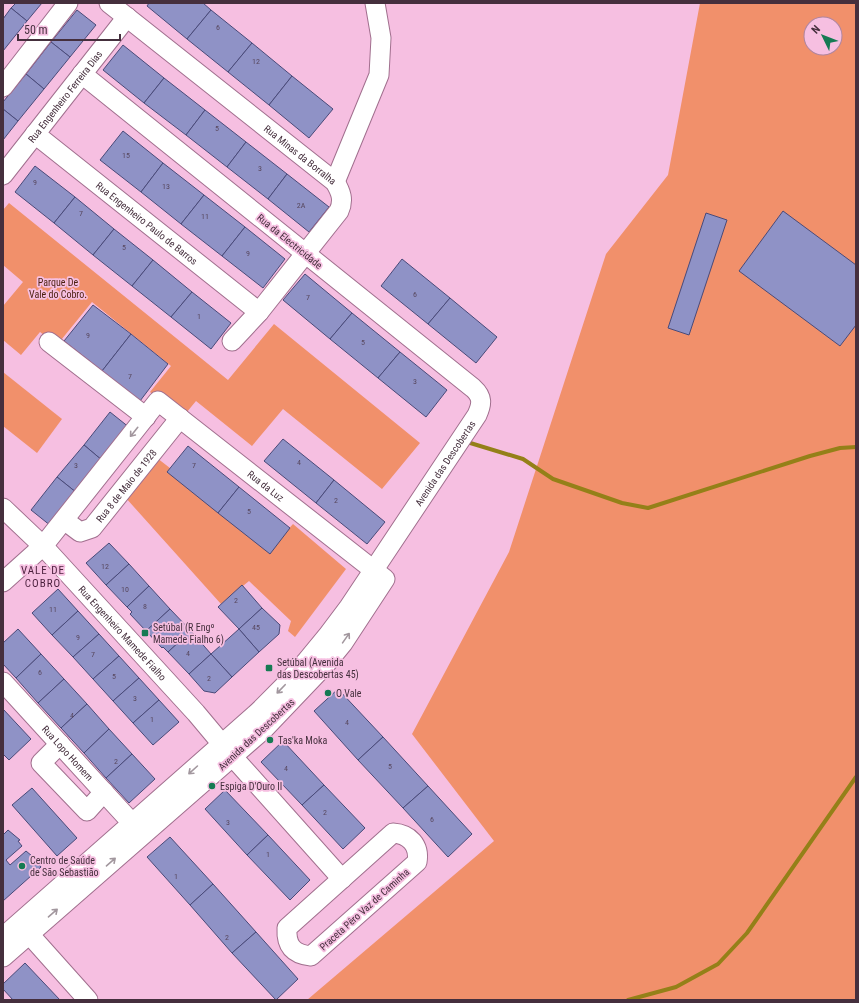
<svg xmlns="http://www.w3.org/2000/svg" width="859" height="1003" font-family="'Roboto Condensed',sans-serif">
	<rect width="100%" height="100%" fill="#f6bfe1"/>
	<g fill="#f1906b" fill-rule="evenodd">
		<path d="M700,3H856V1000H307L494,841L412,734L509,552L606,254L668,175ZM811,24H835V48H811Z"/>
		<path d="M9,203L228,380L274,324L420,443L382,489L283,409L252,446L196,401L182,418L150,392L171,366L92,302L57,345L40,332L21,355L3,340V306L23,282L3,265V210Z"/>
		<path d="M3,372L62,419L37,453L3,426Z"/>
		<path d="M157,458L272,547L293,524L346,569L295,637L288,631L291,621L249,581L221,604L125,497Z"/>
	</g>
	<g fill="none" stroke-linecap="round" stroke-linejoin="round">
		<g stroke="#948018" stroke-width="4">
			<path d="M467,442L523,459L553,479L622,503L648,508L810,456L840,448L856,447"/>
			<path d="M628,1000L676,987L718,964L747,933L856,777"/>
		</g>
	</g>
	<g fill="#8f92c6" stroke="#494a79">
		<path d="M16,3H42L27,21L11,8Z"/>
		<path d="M149,3H203L211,10L187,39L147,6Z"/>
		<path d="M11,8L27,21L3,51V19Z"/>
		<path d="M77,10L96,25L70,57L51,42Z"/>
		<path d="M211,10L252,43L228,72L187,39Z"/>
		<path d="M51,42L70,57L44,89L26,74Z"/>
		<path d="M252,43L292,76L269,105L228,72Z"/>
		<path d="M123,45L164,78L144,103L103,70Z"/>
		<path d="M26,74L44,89L18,121L3,109V102Z"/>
		<path d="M292,76L333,109L309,138L269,105Z"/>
		<path d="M164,78L205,110L186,135L144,103Z"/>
		<path d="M3,109L18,121L3,140Z"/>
		<path d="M205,110L246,142L227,167L186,135Z"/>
		<path d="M123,131L163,163L141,192L100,160Z"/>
		<path d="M246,142L287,174L268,199L227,167Z"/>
		<path d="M163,163L204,195L181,224L141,192Z"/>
		<path d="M35,166L75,197L54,223L15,192Z"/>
		<path d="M287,174L329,207L309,232L268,199Z"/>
		<path d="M204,195L245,227L222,256L181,224Z"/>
		<path d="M75,197L114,229L93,255L54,223Z"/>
		<path d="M783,211L856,265V325L840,346L739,271Z"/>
		<path d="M706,213L727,220L689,335L668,328Z"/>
		<path d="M245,227L285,259L263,288L222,256Z"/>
		<path d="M114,229L153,260L132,286L93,255Z"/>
		<path d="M402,259L450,298L428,324L381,286Z"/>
		<path d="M153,260L192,292L171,317L132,286Z"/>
		<path d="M305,274L352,313L330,339L283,300Z"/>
		<path d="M192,292L231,323L211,349L171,317Z"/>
		<path d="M450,298L497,337L476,363L428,324Z"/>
		<path d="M93,305L131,334L102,371L64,341Z"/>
		<path d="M352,313L400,352L378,378L330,339Z"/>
		<path d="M131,334L168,364L140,401L102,371Z"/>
		<path d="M400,352L447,390L426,417L378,378Z"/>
		<path d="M110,412L130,428L103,461L84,445Z"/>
		<path d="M283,439L334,480L316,503L264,461Z"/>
		<path d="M84,445L103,461L77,493L57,477Z"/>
		<path d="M188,446L239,487L218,513L167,472Z"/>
		<path d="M57,477L77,493L51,526L31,510Z"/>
		<path d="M334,480L385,522L367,544L316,503Z"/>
		<path d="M239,487L290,528L270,554L218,513Z"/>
		<path d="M109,543L129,564L106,585L86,563Z"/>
		<path d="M129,564L149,586L127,607L106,585Z"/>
		<path d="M242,585L262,608L239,629L218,607Z"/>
		<path d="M149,586L170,609L146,631L130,614L132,612L127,607Z"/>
		<path d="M58,589L78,611L52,635L32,613Z"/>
		<path d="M262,608L280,625L279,634L259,652L239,629Z"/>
		<path d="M170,609L191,631L168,652L163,647L162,648L146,631Z"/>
		<path d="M78,611L99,634L73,657L52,635Z"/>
		<path d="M18,629L41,654L16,678L3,664V643Z"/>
		<path d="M239,629L259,652L232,677L211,654Z"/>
		<path d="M191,631L211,654L189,674L168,652Z"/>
		<path d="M99,634L119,656L93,679L73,657Z"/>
		<path d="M41,654L64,679L38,703L16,678Z"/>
		<path d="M211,654L232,677L215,693L204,691L189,674Z"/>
		<path d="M119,656L139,678L113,701L93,679Z"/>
		<path d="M139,678L159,700L133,723L113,701Z"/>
		<path d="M64,679L87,704L61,728L38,703Z"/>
		<path d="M338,689L383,737L358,760L314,711Z"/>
		<path d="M159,700L179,722L153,745L133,723Z"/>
		<path d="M87,704L109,729L84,753L61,728Z"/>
		<path d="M3,709L31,739L9,760L3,754Z"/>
		<path d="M109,729L132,754L106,778L84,753Z"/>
		<path d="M383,737L428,786L403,808L358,760Z"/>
		<path d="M283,741L324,785L302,805L261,762Z"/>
		<path d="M132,754L155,779L129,803L106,778Z"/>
		<path d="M324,785L365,828L343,849L302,805Z"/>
		<path d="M428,786L472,834L448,857L403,808Z"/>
		<path d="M32,788L77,838L57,856L12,805Z"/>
		<path d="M225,790L268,835L247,855L205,809Z"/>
		<path d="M8,830L20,840L18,841L22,846L6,860L10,865L26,851L38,861L37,862L41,867L3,901V835Z"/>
		<path d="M268,835L310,880L290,900L247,855Z"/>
		<path d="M170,837L213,884L190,905L147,857Z"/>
		<path d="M213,884L256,932L232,953L190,905Z"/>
		<path d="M256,932L298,979L276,1000L232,953Z"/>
		<path d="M25,963L60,1000H13L3,989V984Z"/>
	</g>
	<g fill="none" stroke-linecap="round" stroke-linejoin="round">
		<g stroke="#a16f8e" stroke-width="21">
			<g id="minor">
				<path id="s1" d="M109,3L335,182C341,192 344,200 339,211L259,312L232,341"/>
				<path d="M3,87L68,3"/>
				<path id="s2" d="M35,134L259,312"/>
				<path id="s3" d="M3,175L127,17"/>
				<path d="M335,182L379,75L381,38L375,3"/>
				<path d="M49,342L146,417"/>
				<path id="s4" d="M3,508L43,546L196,713L232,756L342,879"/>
				<path id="s5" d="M64,520L80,532L92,528L180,418"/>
				<path id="s6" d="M3,582L43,546L158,401L385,579L343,643L325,665L264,729L3,957"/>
				<path id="s7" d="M3,682L132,823"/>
				<path d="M60,744L41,763L87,811L104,792"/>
				<path d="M393,833C409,834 420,845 417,862L311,956C293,954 286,946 287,928Z"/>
				<path d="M29,934L88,1000"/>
				<path id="s8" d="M3,937L255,715C290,682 321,646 349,607L477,415C482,404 483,397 473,388L82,74"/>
			</g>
		</g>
		<use href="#minor" stroke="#fff" stroke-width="19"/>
	</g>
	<defs><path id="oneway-shaft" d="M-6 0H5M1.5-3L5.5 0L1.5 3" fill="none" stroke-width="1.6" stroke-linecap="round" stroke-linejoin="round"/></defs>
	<g stroke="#a2979e">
		<use href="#oneway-shaft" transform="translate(134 432) rotate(129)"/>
		<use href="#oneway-shaft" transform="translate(346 638) rotate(-55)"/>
		<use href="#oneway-shaft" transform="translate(281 689) rotate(134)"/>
		<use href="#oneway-shaft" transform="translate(193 770) rotate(138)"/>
		<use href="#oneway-shaft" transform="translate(111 862) rotate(-41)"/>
		<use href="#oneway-shaft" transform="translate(53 913) rotate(-41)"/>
	</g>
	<g fill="#157a53" stroke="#f6bfe1" stroke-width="1.5">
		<rect x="141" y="629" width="8" height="8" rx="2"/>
		<rect x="265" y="664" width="8" height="8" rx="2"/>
		<circle cx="328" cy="693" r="4"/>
		<circle cx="270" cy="740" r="4"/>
		<circle cx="212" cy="786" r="4"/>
		<circle cx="22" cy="866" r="4"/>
	</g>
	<g text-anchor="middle" stroke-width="3.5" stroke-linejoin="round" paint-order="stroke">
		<g font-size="8" fill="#58485f">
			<text x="218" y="30">6</text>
			<text x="256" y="64">12</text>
			<text x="217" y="131">5</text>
			<text x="126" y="158">15</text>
			<text x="260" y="171">3</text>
			<text x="35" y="185">9</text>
			<text x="166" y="189">13</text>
			<text x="301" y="208">2A</text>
			<text x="81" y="216">7</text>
			<text x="205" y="219">11</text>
			<text x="124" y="250">5</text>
			<text x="248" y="256">9</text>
			<text x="415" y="297">6</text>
			<text x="308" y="300">7</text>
			<text x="199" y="319">1</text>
			<text x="88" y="338">9</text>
			<text x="363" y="345">5</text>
			<text x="130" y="379">7</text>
			<text x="415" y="384">3</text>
			<text x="299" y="465">4</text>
			<text x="76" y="468">3</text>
			<text x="194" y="468">7</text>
			<text x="336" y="503">2</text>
			<text x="249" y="514">5</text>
			<text x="105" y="569">12</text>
			<text x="125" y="592">10</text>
			<text x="236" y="603">2</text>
			<text x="145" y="609">8</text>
			<text x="53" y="612">11</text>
			<text x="256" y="630">45</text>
			<text x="78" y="640">9</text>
			<text x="188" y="656">4</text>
			<text x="93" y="657">7</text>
			<text x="40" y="675">6</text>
			<text x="114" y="679">5</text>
			<text x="209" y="681">2</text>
			<text x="135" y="701">3</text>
			<text x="72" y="718">4</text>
			<text x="152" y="722">1</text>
			<text x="347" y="725">4</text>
			<text x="116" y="764">2</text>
			<text x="390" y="769">5</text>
			<text x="286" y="771">4</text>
			<text x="325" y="815">2</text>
			<text x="432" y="822">6</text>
			<text x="228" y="825">3</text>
			<text x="268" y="857">1</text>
			<text x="176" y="879">1</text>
			<text x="227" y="940">2</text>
		</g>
		<g font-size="10" fill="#452f3d" stroke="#f6bfe1">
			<text dy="4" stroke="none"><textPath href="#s3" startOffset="100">Rua Engenheiro Ferreira Dias</textPath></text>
			<text dy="4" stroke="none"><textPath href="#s1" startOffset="244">Rua Minas da Borralha</textPath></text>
			<text dy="4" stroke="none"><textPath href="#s2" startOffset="143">Rua Engenheiro Paulo de Barros</textPath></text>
			<text transform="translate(290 241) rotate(39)" y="4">Rua da Electricidade</text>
			<text dy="4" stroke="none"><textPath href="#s8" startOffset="652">Avenida das Descobertas</textPath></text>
			<text dy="4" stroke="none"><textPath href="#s5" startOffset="87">Rua 8 de Maio de 1928</textPath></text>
			<text dy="4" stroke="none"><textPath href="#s6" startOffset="376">Rua da Luz</textPath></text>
			<text dy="4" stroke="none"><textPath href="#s4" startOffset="173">Rua Engenheiro Mamede Fialho</textPath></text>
			<text transform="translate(256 734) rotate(-43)" y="4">Avenida das Descobertas</text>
			<text dy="4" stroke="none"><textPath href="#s7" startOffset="96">Rua Lopo Homem</textPath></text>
			<text transform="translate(364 909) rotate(-42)" y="4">Praceta Pêro Vaz de Caminha</text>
		</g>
		<g font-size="10" fill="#4a1f0e" stroke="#f6bfe1">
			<text x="58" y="286">Parque De<tspan x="58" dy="12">Vale do Cobro.</tspan></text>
		</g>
		<g font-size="10" fill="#452f3d" stroke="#f6bfe1" text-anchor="start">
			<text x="153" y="631">Setúbal (R Engº<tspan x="153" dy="12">Mamede Fialho 6)</tspan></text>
			<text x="277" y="666">Setúbal (Avenida<tspan x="277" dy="12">das Descobertas 45)</tspan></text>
			<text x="336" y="697">O Vale</text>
			<text x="278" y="744">Tas'ka Moka</text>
			<text x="220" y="790">Espiga D'Ouro II</text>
			<text x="30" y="864">Centro de Saúde<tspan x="30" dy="12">de São Sebastião</tspan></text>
		</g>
		<g font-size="11" letter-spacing="1" fill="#4a1f3c" stroke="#f6bfe1">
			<text x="43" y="574">VALE DE<tspan x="43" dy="13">COBRO</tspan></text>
		</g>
	</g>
	<rect width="859" height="1003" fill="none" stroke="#452f3d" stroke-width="8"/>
	<g transform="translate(823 36) rotate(313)"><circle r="19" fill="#f6bfe1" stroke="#af859f"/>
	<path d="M0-3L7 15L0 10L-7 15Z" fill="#157a53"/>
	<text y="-6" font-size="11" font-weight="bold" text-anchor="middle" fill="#452f3d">N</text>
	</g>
	<path d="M18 34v6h102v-6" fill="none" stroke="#452f3d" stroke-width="2"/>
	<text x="24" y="34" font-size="12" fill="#452f3d" stroke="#f6bfe1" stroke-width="3" paint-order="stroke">50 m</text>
</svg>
